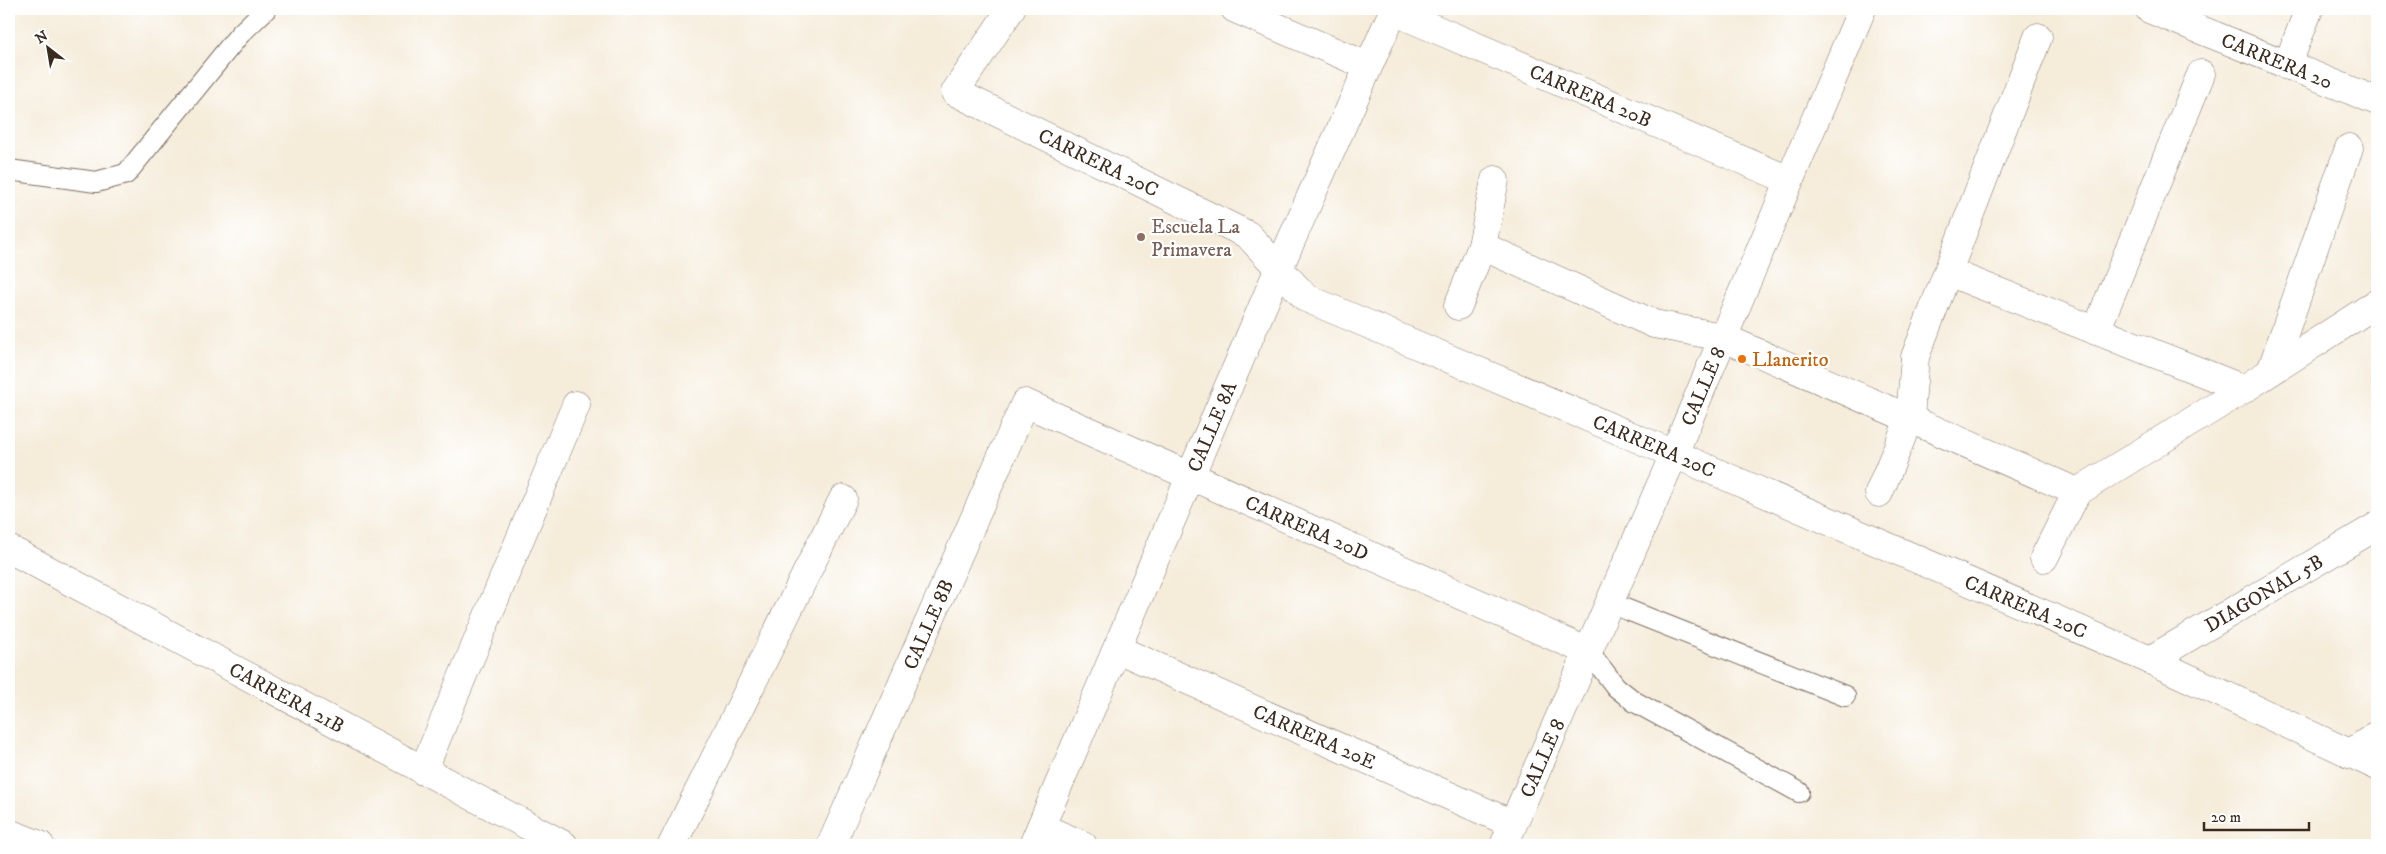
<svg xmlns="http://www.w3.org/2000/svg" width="2386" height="854" font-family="'IM FELL DW Pica',serif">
	<rect width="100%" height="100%" fill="#fff"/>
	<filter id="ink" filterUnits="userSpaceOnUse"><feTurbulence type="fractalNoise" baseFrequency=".02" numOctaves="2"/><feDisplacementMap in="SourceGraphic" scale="10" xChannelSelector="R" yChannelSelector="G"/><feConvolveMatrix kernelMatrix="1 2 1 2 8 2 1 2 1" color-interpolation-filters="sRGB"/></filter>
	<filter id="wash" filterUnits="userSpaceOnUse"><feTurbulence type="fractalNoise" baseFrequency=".0096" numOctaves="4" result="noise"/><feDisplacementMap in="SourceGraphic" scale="20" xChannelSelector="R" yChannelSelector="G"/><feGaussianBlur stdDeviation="1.12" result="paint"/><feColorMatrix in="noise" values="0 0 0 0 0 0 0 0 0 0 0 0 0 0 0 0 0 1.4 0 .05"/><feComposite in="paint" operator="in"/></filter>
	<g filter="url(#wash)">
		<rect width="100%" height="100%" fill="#f5ecda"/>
	</g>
	<g filter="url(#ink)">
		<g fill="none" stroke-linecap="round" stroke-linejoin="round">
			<g stroke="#7c6e60" stroke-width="22">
				<g id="lane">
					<path d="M9,170L96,182L126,174L240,34L266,9"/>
					<path d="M1610,603L1845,696"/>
					<path d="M1589,652L1616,687L1635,702L1799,792"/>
				</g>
			</g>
			<g stroke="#7c6e60" stroke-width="29">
				<g id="street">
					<path id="s1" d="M1011,9L955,92L1248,235L1306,298L1674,454L2150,660L2377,766"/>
					<path d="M1235,9L1368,66"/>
					<path id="s2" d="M2149,9L2377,101"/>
					<path id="s3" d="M1393,11L1789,180"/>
					<path d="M2287,66L2309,9"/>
					<path d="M1482,246L1654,324L1722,337L2077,492"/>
					<path d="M1948,272L2244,389"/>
					<path d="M1458,306L1482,246L1495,180"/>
					<path d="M2096,331L2201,74"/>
					<path d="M2271,371L2349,148"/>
					<path d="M1879,493L1910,417L1915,357L2038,37"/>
					<path id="s4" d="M9,549L564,845"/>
					<path d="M2044,558L2077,492L2244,389L2377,303"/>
					<path id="s5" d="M1117,649L1513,824"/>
					<path id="s6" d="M2150,660L2377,526"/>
					<path d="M2349,754L2377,735"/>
					<path d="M423,771L576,405"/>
					<path d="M1041,827L1083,845"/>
					<path d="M672,845L843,499"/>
					<path id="s7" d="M831,845L1025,403L1589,652"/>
					<path id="s8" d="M1504,845L1674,454L1862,9"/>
				</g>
			</g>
			<g stroke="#7c6e60" stroke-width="29">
				<g id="secondary">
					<path id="s9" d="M1033,845L1279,268L1394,9"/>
				</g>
			</g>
			<g stroke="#7c6e60" stroke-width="29">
				<path id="primary" d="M9,833L40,845"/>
			</g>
			<use href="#lane" stroke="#fff" stroke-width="20"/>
			<use href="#street" stroke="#fff" stroke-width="28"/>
			<use href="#secondary" stroke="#fff" stroke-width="28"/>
			<use href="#primary" stroke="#fff" stroke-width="28"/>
		</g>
	</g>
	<circle fill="#8d6e63" stroke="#fff" stroke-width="2" cx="1141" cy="237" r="5"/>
	<circle fill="#e8710a" stroke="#fff" stroke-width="2" cx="1742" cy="359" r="5"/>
	<g text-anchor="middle" stroke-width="4.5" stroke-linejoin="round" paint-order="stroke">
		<g font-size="20" fill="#3b2a1e" stroke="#fff">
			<text dy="7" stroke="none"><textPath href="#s2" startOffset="138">CARRERA 20</textPath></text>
			<text dy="7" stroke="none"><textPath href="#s3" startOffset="215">CARRERA 20B</textPath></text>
			<text dy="7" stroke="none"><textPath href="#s1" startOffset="260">CARRERA 20C</textPath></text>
			<text dy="7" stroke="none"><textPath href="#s8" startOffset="500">CALLE 8</textPath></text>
			<text dy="7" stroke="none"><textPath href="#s9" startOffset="455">CALLE 8A</textPath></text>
			<text dy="7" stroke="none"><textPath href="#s1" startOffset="890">CARRERA 20C</textPath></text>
			<text dy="7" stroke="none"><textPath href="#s7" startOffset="791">CARRERA 20D</textPath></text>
			<text dy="7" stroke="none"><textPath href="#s6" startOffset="132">DIAGONAL 5B</textPath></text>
			<text dy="7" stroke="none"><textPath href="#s1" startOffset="1295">CARRERA 20C</textPath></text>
			<text dy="7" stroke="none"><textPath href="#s7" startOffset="241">CALLE 8B</textPath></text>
			<text dy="7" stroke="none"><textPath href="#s4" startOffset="315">CARRERA 21B</textPath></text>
			<text dy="7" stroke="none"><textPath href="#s5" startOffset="216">CARRERA 20E</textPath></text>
			<text dy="7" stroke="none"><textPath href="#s8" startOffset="95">CALLE 8</textPath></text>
		</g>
		<g font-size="20" fill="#785e54" stroke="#fff" text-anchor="start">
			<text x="1151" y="233">Escuela La<tspan x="1151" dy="23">Primavera</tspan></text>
		</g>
		<g font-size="20" fill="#c56008" stroke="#fff" text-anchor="start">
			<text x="1752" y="366">Llanerito</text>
		</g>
	</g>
	<rect width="2386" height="854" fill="none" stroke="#fff" stroke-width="30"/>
	<g transform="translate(48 48) rotate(329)" stroke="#ffffff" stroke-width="4" paint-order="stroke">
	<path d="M0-4L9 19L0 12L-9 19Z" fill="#3b2a1e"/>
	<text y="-8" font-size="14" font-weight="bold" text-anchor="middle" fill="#3b2a1e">N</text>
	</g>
	<path d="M2204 822v8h105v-8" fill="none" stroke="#3b2a1e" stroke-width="2.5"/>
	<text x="2211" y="822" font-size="15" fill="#3b2a1e" stroke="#ffffff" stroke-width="4" paint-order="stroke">20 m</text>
</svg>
